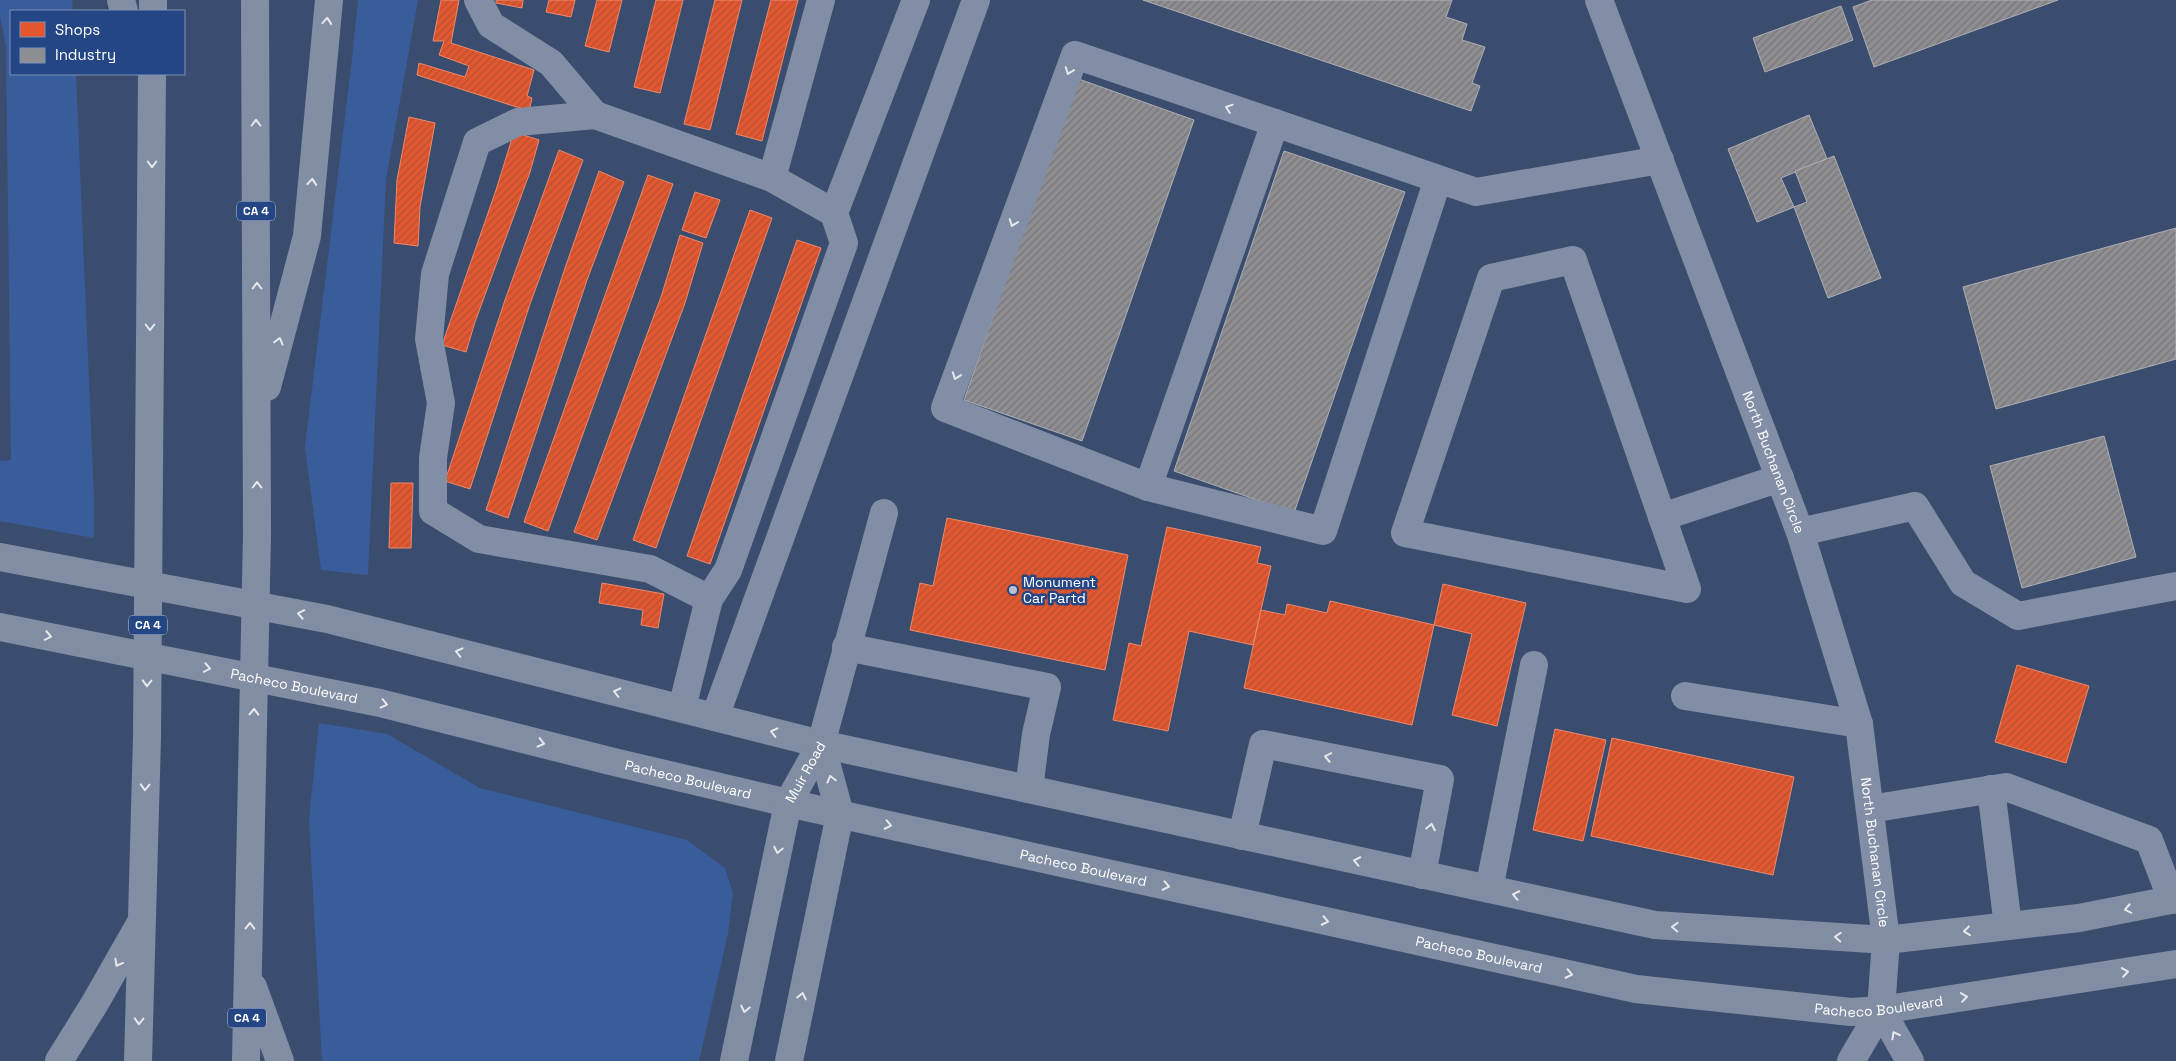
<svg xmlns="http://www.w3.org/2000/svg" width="2176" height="1061" font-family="'Space Grotesk',sans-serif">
	<defs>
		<pattern id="shops-hatch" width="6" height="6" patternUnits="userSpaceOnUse" patternTransform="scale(1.25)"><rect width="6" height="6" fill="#e4572e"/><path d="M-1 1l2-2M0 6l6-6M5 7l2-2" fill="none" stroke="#af5338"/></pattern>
		<pattern id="industry-hatch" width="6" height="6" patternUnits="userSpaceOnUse" patternTransform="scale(1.25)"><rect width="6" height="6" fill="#8d8d92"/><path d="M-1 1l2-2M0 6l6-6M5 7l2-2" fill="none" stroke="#76767a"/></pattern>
	</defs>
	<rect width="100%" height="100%" fill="#3b4d6f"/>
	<g fill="#395c9b">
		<path d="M0,0H72L73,11H11V74H76L94,500V538L0,521V461L11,460L6,47L0,16Z"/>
		<path d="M358,0H418L386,179L368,575L321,570L305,447L352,59Z"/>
		<path d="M319,723L387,734L480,788L687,840L725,868L733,893L728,934L699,1061H322L309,819Z"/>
	</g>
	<g fill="url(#shops-hatch)" stroke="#ec896d">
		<path d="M441,0H459L451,43L534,70L527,96L532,98L529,111L417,75L419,63L465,77L469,66L439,55L444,41H433Z"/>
		<path d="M496,0H523L522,8L496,3Z"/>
		<path d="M549,0H575L571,17L546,12Z"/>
		<path d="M597,0H622L609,52L585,46Z"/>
		<path d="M656,0H683L660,93L634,87Z"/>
		<path d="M715,0H742L710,130L684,124Z"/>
		<path d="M771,0H798L762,141L736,134Z"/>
		<path d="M409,117L435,123L420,207L418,246L394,243L397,180Z"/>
		<path d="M514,132L539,140L530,172L475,322L466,352L442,345L496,190Z"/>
		<path d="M559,150L583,160L530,304L470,489L445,481L505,300Z"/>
		<path d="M599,171L624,182L587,280L508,518L486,510L565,268Z"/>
		<path d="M648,175L673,184L548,531L524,522Z"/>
		<path d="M695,192L720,200L706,238L682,230Z"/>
		<path d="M750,210L772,218L656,548L633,540Z"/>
		<path d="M680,235L703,243L685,303L597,540L574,532L662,294Z"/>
		<path d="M797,240L821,248L710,564L687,556Z"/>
		<path d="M391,483H413L411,548H389Z"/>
		<path d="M947,518L1128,555L1105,670L910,630L920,583L933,586Z"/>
		<path d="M1167,527L1261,547L1257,563L1271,566L1253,645L1189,631L1168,731L1113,720L1129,643L1141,646Z"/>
		<path d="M602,583L664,594L658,628L641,625L643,610L599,603Z"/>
		<path d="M1443,584L1526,603L1497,726L1452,715L1472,634L1434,625Z"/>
		<path d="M1330,601L1434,625L1412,725L1244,688L1261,610L1285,615L1287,604L1327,613Z"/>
		<path d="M2017,665L2089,686L2066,763L1995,742Z"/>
		<path d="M1555,729L1606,740L1583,841L1533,830Z"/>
		<path d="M1612,738L1794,777L1773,875L1591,836Z"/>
	</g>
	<g fill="url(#industry-hatch)" stroke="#afafb3">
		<path d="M1143,0H1452L1446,17L1467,24L1462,40L1485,47L1472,83L1480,86L1471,111Z"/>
		<path d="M1872,0H2058L1874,67L1853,7Z"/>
		<path d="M1841,6L1853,40L1765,72L1753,38Z"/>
		<path d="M1076,78L1194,120L1082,441L964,400Z"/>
		<path d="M1809,115L1827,159L1781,178L1794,207L1757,222L1728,149Z"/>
		<path d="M1284,151L1405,192L1294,513L1174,471Z"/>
		<path d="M1834,156L1881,278L1828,298L1794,207L1807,202L1795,171Z"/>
		<path d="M2176,228V359L1996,409L1963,287Z"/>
		<path d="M2104,436L2136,557L2022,588L1990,466Z"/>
	</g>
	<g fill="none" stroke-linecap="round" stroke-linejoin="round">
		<g stroke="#828ea5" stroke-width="28">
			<path d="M478,0L491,25L551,63L595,115L772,178L834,213L844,243L728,570L709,599L682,708"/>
			<path id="s1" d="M1599,0L1800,532L1859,724L1886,940L1881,1010L1851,1061"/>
			<path d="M595,115L518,122L477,142L435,274L429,339L441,403L433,458V511L479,539L650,569L709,599"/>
			<path d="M772,178L821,0"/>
			<path d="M1438,179L1323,531L1148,487L1275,123L1476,192L1660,160"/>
			<path d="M834,213L916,0"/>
			<path d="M1573,260L1687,589L1405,533L1491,278Z"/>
			<path d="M1148,487L945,408L1075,55L1275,123"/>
			<path d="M1662,517L1780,478"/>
			<path d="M1800,532L1915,506L1963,583L2018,616L2176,586"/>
			<path d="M846,647L1047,687L1036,734L1029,789"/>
			<path d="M1685,696L1859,724"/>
			<path d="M715,717L976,0"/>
			<path d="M821,744L884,513"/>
			<path d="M1991,789L2008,926"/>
			<path d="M1870,809L2006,787L2149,840L2172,900"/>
			<path d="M1242,836L1263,744L1440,779L1422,875"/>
			<path d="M1489,889L1534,665"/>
			<path d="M1881,1010L1910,1061"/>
		</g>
		<g stroke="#808da2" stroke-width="28">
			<path d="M0,557L327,619L821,744L1655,925L1886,940L2079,918L2176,899"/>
			<path id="s2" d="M0,627L380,703L614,762L788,803L1636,989L1851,1012L1881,1010L2176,964"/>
			<path id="s3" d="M734,1061L788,803L821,744"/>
			<path d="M789,1061L840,814L821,744"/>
		</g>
		<g stroke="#828ea4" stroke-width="28">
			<path d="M121,0L124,11"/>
			<path d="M153,11V0"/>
			<path d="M267,387L307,236L329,0"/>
			<path d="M253,987L280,1061"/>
			<path d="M59,1061L95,1003L140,924"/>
			<path d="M138,1061L147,738L152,74"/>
			<path d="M246,1061L257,534L255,0"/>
		</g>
	</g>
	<defs><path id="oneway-chevron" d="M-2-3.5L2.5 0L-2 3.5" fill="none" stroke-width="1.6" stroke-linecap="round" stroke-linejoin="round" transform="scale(1.25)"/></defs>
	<g stroke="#e6e8ed">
		<use href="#oneway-chevron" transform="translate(327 21) rotate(-85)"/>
		<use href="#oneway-chevron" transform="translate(1069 71) rotate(110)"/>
		<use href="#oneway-chevron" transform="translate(1229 108) rotate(-161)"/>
		<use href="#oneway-chevron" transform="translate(256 123) rotate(-90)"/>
		<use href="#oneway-chevron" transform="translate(152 164) rotate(90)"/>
		<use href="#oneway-chevron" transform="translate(312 182) rotate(-85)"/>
		<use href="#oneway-chevron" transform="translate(1013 223) rotate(110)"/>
		<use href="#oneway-chevron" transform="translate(257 286) rotate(-90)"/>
		<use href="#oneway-chevron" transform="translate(150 327) rotate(90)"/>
		<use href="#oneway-chevron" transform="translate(279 341) rotate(-75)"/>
		<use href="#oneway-chevron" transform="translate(956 376) rotate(110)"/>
		<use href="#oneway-chevron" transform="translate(257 485) rotate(-90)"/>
		<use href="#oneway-chevron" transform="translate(147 683) rotate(91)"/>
		<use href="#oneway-chevron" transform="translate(254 712) rotate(-89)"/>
		<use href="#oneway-chevron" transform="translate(1328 757) rotate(-169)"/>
		<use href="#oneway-chevron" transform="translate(145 787) rotate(92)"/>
		<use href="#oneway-chevron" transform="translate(1431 827) rotate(-79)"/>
		<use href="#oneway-chevron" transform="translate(250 926) rotate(-89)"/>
		<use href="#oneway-chevron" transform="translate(118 963) rotate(119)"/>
		<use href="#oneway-chevron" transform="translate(139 1021) rotate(92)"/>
		<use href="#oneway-chevron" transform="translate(1895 1035) rotate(-119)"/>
	</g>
	<g stroke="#e6e8ec">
		<use href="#oneway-chevron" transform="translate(301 614) rotate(-169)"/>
		<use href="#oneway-chevron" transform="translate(48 636) rotate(11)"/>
		<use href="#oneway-chevron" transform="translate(459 652) rotate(-166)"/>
		<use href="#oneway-chevron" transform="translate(207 668) rotate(11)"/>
		<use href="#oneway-chevron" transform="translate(617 692) rotate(-166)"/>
		<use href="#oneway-chevron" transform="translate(384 704) rotate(13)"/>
		<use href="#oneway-chevron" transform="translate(774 732) rotate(-166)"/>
		<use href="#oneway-chevron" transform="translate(541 743) rotate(14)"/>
		<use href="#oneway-chevron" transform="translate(831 779) rotate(-105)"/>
		<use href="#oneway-chevron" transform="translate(888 825) rotate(12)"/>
		<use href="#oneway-chevron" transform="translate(778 850) rotate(102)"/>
		<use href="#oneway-chevron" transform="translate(1357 861) rotate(-168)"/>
		<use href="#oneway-chevron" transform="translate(1166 886) rotate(12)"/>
		<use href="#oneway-chevron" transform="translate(1516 895) rotate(-168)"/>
		<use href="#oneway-chevron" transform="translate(2128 909) rotate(169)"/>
		<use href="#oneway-chevron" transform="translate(1325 921) rotate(12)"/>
		<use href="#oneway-chevron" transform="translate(1675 927) rotate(-177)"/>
		<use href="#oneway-chevron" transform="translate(1967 931) rotate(174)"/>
		<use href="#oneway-chevron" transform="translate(1838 937) rotate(-177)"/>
		<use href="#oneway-chevron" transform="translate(2125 972) rotate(-9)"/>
		<use href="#oneway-chevron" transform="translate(1569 974) rotate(12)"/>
		<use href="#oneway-chevron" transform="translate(802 996) rotate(-78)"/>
		<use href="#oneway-chevron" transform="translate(1964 997) rotate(-9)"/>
		<use href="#oneway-chevron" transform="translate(745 1009) rotate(102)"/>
	</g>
	<circle fill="#bac1cd" stroke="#254685" stroke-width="2" cx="1013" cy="590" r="5"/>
	<g text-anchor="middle" stroke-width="5" stroke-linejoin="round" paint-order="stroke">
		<g fill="#254685" stroke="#bec8da" stroke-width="1">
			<rect x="237" y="201.5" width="38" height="19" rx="4"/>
			<rect x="129" y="615.5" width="38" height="19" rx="4"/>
			<rect x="228" y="1008.5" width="38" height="19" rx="4"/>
		</g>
		<g font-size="12" font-weight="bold" fill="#fff">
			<text x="256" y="215">CA 4</text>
			<text x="148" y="629">CA 4</text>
			<text x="247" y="1022">CA 4</text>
		</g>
		<g font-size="14" fill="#fff" stroke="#254685">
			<text dy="5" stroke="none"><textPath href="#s1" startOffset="494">North Buchanan Circle</textPath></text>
			<text dy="5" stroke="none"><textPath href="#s2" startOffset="300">Pacheco Boulevard</textPath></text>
			<text dy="5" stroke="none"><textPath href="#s2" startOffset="705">Pacheco Boulevard</textPath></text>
			<text dy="5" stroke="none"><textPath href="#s3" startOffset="299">Muir Road</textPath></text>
			<text dy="5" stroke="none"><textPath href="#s1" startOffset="899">North Buchanan Circle</textPath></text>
			<text dy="5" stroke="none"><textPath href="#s2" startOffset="1110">Pacheco Boulevard</textPath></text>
			<text dy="5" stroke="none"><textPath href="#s2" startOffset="1515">Pacheco Boulevard</textPath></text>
			<text dy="5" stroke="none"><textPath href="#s2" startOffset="1920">Pacheco Boulevard</textPath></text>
		</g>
		<g font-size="14" fill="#fff" stroke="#254685" text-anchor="start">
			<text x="1023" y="587">Monument<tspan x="1023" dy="16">Car Partd</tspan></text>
		</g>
	</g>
	<rect x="10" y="10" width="175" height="65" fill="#254685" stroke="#7c90b6"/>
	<rect x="20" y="22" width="25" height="15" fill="#e4572e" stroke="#7c90b6"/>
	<text x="55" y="35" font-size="15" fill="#ffffff">Shops</text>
	<rect x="20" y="48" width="25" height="15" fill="#8d8d92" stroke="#7c90b6"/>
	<text x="55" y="60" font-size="15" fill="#ffffff">Industry</text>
</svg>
